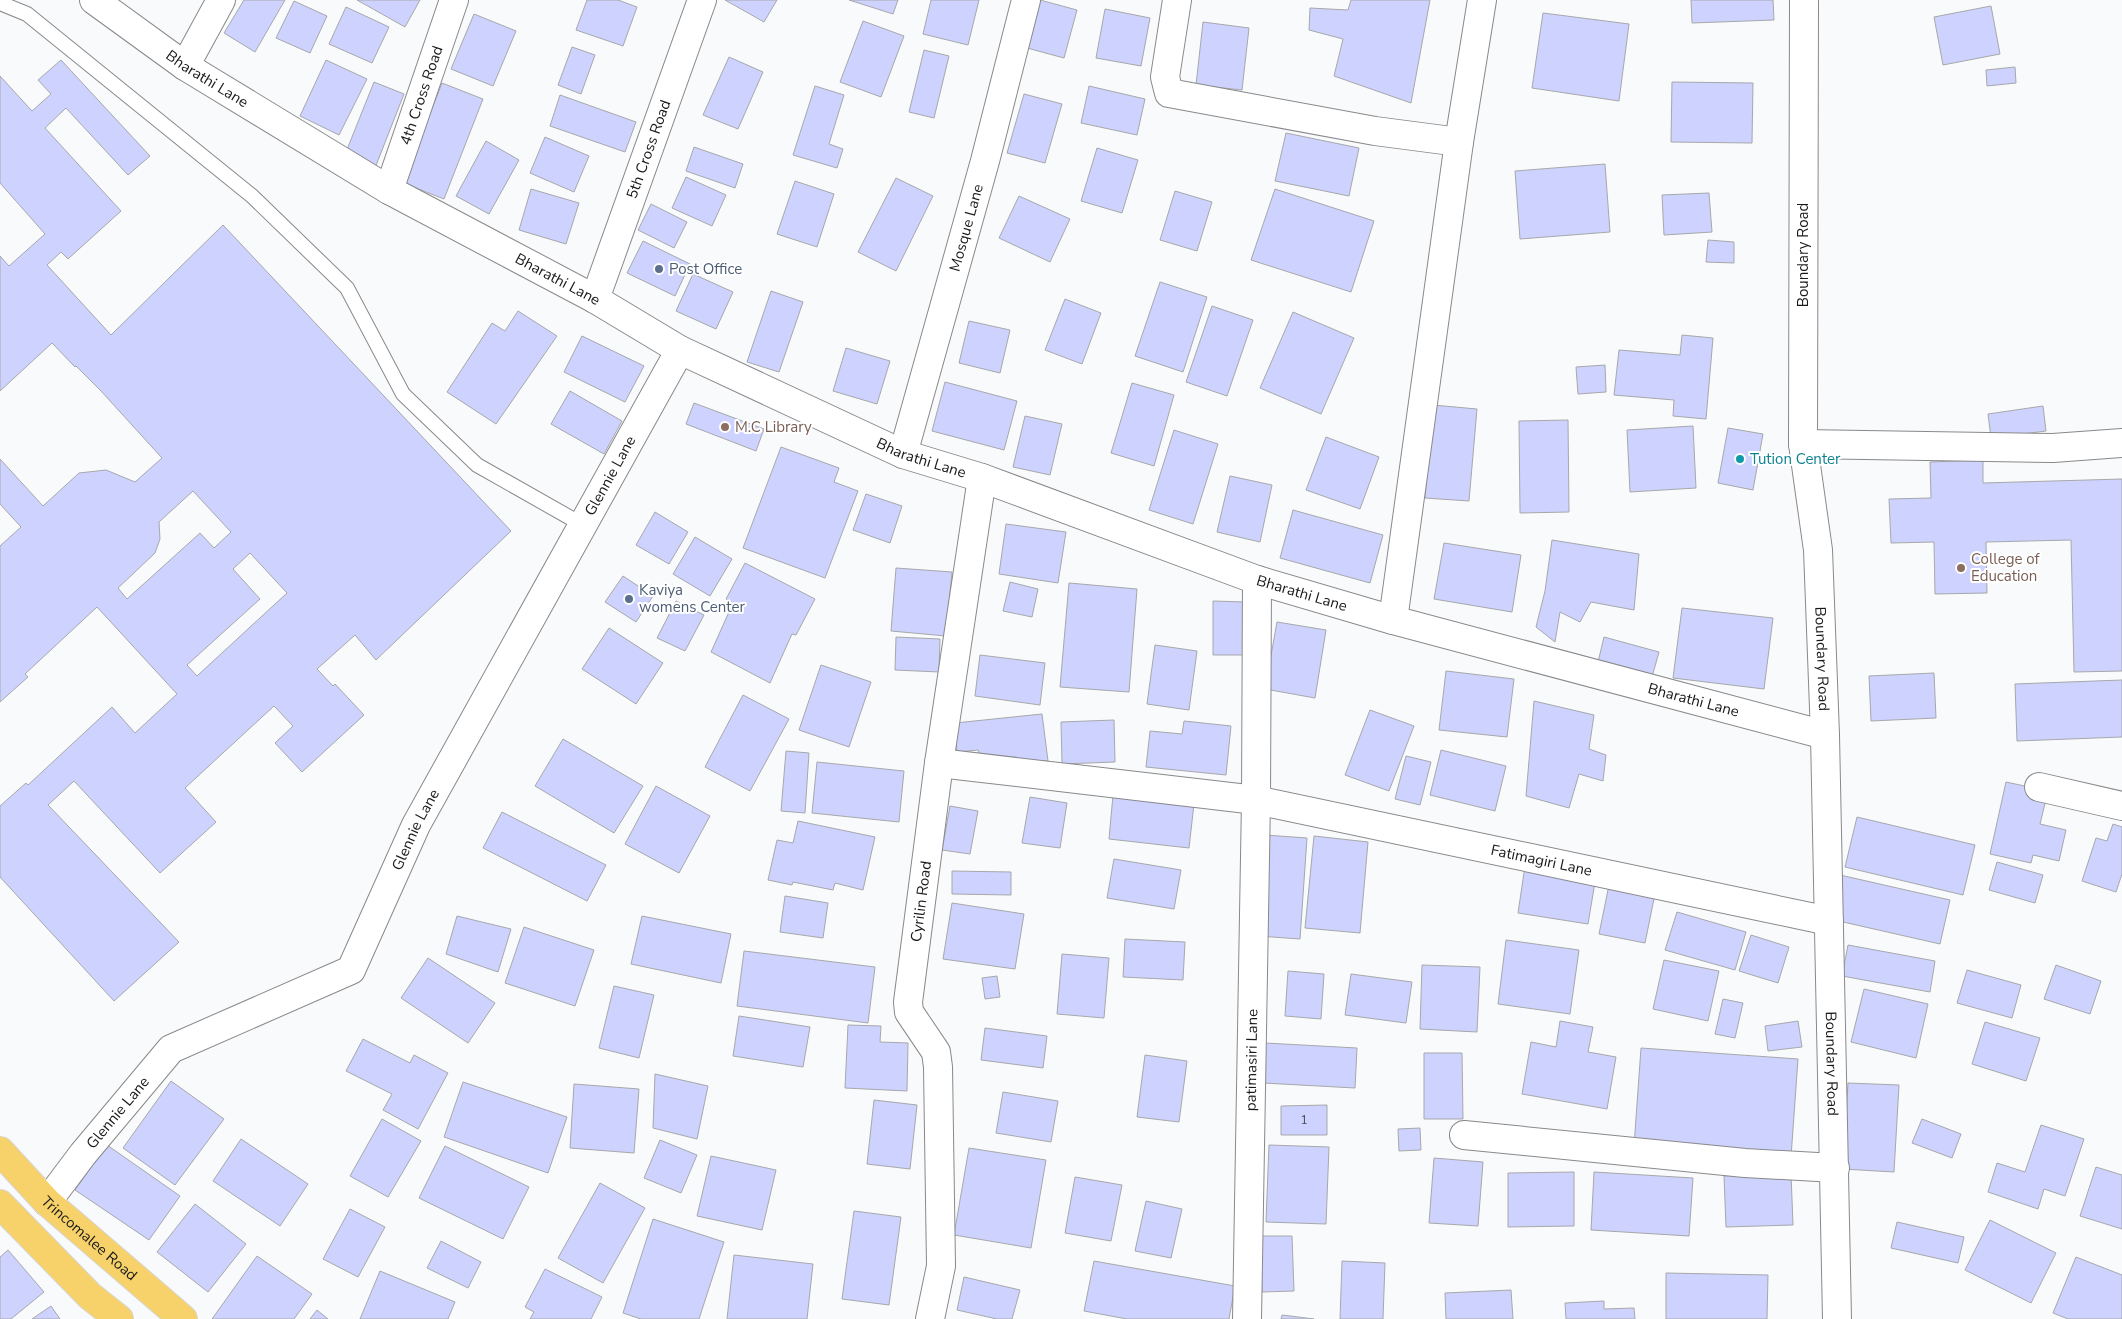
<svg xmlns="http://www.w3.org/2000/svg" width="2122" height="1319" font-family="'Nunito Sans',sans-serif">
	<rect width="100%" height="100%" fill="#f9fafc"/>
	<g fill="#cdd2fe" stroke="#a7a8aa" fill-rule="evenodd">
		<path d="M244,0H285L255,52L224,33Z"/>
		<path d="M357,0H420L405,27Z"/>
		<path d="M587,0H618L637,7L623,46L576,30Z"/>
		<path d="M725,0H777L764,22Z"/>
		<path d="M849,0H898L893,14Z"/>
		<path d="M931,0H979L968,45L923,34Z"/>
		<path d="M1040,0L1077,10L1064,58L1027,48Z"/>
		<path d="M1351,0H1430L1411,103L1334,76L1343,39L1309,30L1310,8L1348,10Z"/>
		<path d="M1691,0H1773L1774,20L1692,23Z"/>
		<path d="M294,1L327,16L310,53L276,38Z"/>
		<path d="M1991,6L2000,54L1943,65L1934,17Z"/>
		<path d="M346,7L389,27L372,63L329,44Z"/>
		<path d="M1105,9L1150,18L1141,66L1096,58Z"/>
		<path d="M1543,13L1629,24L1619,101L1532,88Z"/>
		<path d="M474,14L516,31L493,86L451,69Z"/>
		<path d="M863,21L904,36L881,97L840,82Z"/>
		<path d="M1203,22L1249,28L1242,90L1196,85Z"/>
		<path d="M572,47L595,55L581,94L558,85Z"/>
		<path d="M924,50L949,56L934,118L909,112Z"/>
		<path d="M729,57L763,72L738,129L703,115Z"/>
		<path d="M61,60L150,156L128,175L66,108L45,128L121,211L68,259L61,252L47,265L111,335L223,225L511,531L376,660L355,635L317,669L333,686L335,684L364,715L302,772L275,743L293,726L274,706L185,788L216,822L160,873L74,781L48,805L179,942L114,1001L0,877V806L26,783L28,785L112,707L135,733L177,694L97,607L25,674L28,677L0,702V546L21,527L0,504V459L43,506L79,473L106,470L135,482L162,458L101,391L76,366L75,367L52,343L0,391V256L9,266L45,234L0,183V76L32,111L51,94L38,80ZM193,491L231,532L214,548L200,533L127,599L118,588L155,553L160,539L159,522ZM250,553L287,593L197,676L187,665L260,599L233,569Z"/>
		<path d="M326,60L367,79L339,135L300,116Z"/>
		<path d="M2015,67L2016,83L1987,86L1986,70Z"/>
		<path d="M374,82L404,94L375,168L344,157Z"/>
		<path d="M1672,82L1753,83L1752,143L1671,142Z"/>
		<path d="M442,83L483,99L444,199L403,183Z"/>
		<path d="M815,86L844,95L829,144L843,149L837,168L793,155Z"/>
		<path d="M1089,86L1145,99L1137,135L1081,123Z"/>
		<path d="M1024,94L1062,104L1045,163L1007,153Z"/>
		<path d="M560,95L636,122L625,152L550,126Z"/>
		<path d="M1286,133L1359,148L1349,196L1275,181Z"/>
		<path d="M545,137L589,156L574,192L530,173Z"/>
		<path d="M486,141L519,160L489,214L456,196Z"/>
		<path d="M694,147L743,164L735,188L686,171Z"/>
		<path d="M1097,148L1138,160L1122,213L1081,201Z"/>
		<path d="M1605,164L1610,232L1520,239L1515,171Z"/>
		<path d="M686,177L726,195L712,226L672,208Z"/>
		<path d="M896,178L933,196L896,271L858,252Z"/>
		<path d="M795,181L834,194L817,247L777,234Z"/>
		<path d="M531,189L579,203L566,244L519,230Z"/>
		<path d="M1275,189L1374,221L1351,292L1251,260Z"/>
		<path d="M1175,191L1212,202L1197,251L1160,240Z"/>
		<path d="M1709,193L1712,232L1664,235L1662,195Z"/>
		<path d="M1019,196L1070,219L1050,262L999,238Z"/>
		<path d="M651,204L687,222L674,248L638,230Z"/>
		<path d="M1708,240L1734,242V263L1706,262Z"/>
		<path d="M643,241L690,264L675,296L627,273Z"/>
		<path d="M693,274L733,292L716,329L676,311Z"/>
		<path d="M1160,282L1207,297L1183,372L1135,356Z"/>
		<path d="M771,291L803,302L779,372L747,362Z"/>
		<path d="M1065,299L1101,313L1082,364L1045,350Z"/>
		<path d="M1212,306L1253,320L1227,396L1186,382Z"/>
		<path d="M518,311L557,336L496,424L447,392L492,323L505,331Z"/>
		<path d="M1293,312L1354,338L1321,414L1260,388Z"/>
		<path d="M969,321L1010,330L1000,373L959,363Z"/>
		<path d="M1682,335L1713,338L1706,419L1673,416L1674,400L1614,395L1619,350L1680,355Z"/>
		<path d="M582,336L644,366L625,402L564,372Z"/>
		<path d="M846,348L890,361L877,404L833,391Z"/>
		<path d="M1605,365L1606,392L1578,394L1576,367Z"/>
		<path d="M945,382L1017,401L1004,450L932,431Z"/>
		<path d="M1132,383L1174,395L1154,466L1111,453Z"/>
		<path d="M570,391L622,421L604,454L551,424Z"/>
		<path d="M694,403L764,429L756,451L686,424Z"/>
		<path d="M1433,405L1477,409L1469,501L1425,498Z"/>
		<path d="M2043,406L2046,431L1991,438L1988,414Z"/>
		<path d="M1025,416L1062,424L1050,475L1013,467Z"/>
		<path d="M1568,420L1569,512L1520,513L1519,421Z"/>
		<path d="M1693,426L1696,488L1630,492L1627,430Z"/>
		<path d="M1728,428L1763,434L1753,490L1718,483Z"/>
		<path d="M1174,430L1218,444L1193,524L1149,510Z"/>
		<path d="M1326,437L1379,457L1360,509L1306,490Z"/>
		<path d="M781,447L839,468L834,482L858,491L825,578L743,548Z"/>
		<path d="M1983,460V483L2122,479V671L2074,672L2071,540L1986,542L1987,593L1935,594L1934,542L1891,543L1889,499L1931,498L1930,462Z"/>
		<path d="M1230,476L1272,485L1260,542L1217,532Z"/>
		<path d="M866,494L902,506L890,543L853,530Z"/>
		<path d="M1293,510L1383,535L1370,583L1280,558Z"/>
		<path d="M655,512L688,532L669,564L636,545Z"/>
		<path d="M1006,524L1066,532L1058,583L999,574Z"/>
		<path d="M695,537L732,559L710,596L673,574Z"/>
		<path d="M1552,540L1639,554L1634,610L1591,602L1580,622L1560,612L1555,642L1536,627L1545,591Z"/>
		<path d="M1444,543L1521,555L1512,612L1434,599Z"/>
		<path d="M745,563L815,599L796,635L792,634L770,683L711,652L733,603L726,599Z"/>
		<path d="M896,568L952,572L946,636L891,631Z"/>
		<path d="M623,576L653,596L636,622L605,602Z"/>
		<path d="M1010,582L1038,589L1032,617L1003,611Z"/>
		<path d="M1069,583L1137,589L1129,692L1060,687Z"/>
		<path d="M676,601L704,615L685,651L657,638Z"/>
		<path d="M1213,601L1246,602V655H1213Z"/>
		<path d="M1682,608L1773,618L1764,689L1673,678Z"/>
		<path d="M1277,622L1326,630L1315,698L1265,689Z"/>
		<path d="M609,628L663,663L636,704L582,669Z"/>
		<path d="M896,637L940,639L939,672L895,670Z"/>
		<path d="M1604,637L1659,652L1652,677L1598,662Z"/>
		<path d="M1155,645L1197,651L1189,710L1147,704Z"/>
		<path d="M980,655L1045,663L1040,705L975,696Z"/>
		<path d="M821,665L871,682L849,747L799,730Z"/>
		<path d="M1446,671L1514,679L1507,737L1439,730Z"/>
		<path d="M1934,673L1936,718L1871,721L1869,676Z"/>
		<path d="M2122,680V737L2017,741L2015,684Z"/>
		<path d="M743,695L789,719L750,791L705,767Z"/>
		<path d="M1534,701L1594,715L1589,749L1606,755L1603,781L1579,774L1569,808L1526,796Z"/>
		<path d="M1370,710L1414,726L1389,791L1345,775Z"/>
		<path d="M1042,714L1048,761H983L978,750L957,752L955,723Z"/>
		<path d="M1114,720L1115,762L1062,764L1061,722Z"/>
		<path d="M1184,721L1231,726L1226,775L1146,767L1150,731L1182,734Z"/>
		<path d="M563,739L643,786L614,833L535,786Z"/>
		<path d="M1441,750L1506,766L1495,811L1430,795Z"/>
		<path d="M786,751L809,753L805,813L781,811Z"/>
		<path d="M1406,756L1431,762L1420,805L1395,799Z"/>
		<path d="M817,762L904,771L899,822L812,813Z"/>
		<path d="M2006,782L2048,791L2040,824L2066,830L2059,861L2033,855L2031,863L1990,854Z"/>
		<path d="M656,786L710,816L679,873L625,844Z"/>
		<path d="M1113,795L1194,804L1189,848L1109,839Z"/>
		<path d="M1030,797L1067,803L1060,848L1022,843Z"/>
		<path d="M950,806L978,811L970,854L942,850Z"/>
		<path d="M502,812L606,865L587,901L483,848Z"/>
		<path d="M1857,817L1975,845L1963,895L1845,867Z"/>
		<path d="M798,821L875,837L863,890L835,883L833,890L793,882L792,885L768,880L777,840L793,843Z"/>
		<path d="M2113,824L2122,827V874L2116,892L2082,881L2096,838L2107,841Z"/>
		<path d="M1265,835L1307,838L1300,939L1258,936Z"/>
		<path d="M1314,836L1368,842L1360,933L1305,928Z"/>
		<path d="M1114,859L1181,870L1174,909L1107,898Z"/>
		<path d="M1997,862L2043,875L2035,903L1989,890Z"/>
		<path d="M1525,866L1596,876L1588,924L1518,913Z"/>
		<path d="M952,871L1011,872V895L952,894Z"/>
		<path d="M1840,875L1950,900L1940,944L1830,919Z"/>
		<path d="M1610,880L1656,889L1645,943L1599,934Z"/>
		<path d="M785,896L828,903L823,938L780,932Z"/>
		<path d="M952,903L1024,914L1015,969L943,959Z"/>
		<path d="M1677,912L1746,932L1735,970L1665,950Z"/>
		<path d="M457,916L511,929L498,972L446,954Z"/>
		<path d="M642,916L731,934L721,983L631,964Z"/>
		<path d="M524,927L594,950L575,1006L505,983Z"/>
		<path d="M1751,935L1789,947L1778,983L1739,971Z"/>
		<path d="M1125,939L1185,942L1183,980L1123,977Z"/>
		<path d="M1506,940L1579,950L1570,1014L1498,1004Z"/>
		<path d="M1848,945L1935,961L1930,992L1842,976Z"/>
		<path d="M744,951L875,967L868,1023L737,1006Z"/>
		<path d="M1062,954L1109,958L1104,1018L1057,1014Z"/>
		<path d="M428,958L495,1003L468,1043L401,998Z"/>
		<path d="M1664,960L1719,971L1708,1021L1653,1009Z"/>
		<path d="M1422,965L1480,967L1477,1032L1420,1029Z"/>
		<path d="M2056,965L2101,981L2090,1014L2044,999Z"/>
		<path d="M1967,970L2021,985L2012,1018L1957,1003Z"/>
		<path d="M1288,971L1324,974L1321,1019L1285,1016Z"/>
		<path d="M1351,974L1412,982L1406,1023L1345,1015Z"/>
		<path d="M997,976L1000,997L985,999L982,978Z"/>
		<path d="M614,986L654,995L639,1058L599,1048Z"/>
		<path d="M1864,989L1928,1004L1916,1058L1851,1042Z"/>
		<path d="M1723,999L1743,1003L1735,1038L1715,1034Z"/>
		<path d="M739,1016L810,1027L803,1067L733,1056Z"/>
		<path d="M1560,1021L1593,1027L1588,1052L1616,1057L1607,1109L1522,1094L1531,1042L1556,1047Z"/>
		<path d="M1798,1021L1802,1047L1768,1051L1765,1026Z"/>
		<path d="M1985,1022L2040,1038L2026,1081L1972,1064Z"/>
		<path d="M848,1025L881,1026L880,1042L908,1043L907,1091L845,1088Z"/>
		<path d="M985,1028L1047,1036L1043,1068L981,1060Z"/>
		<path d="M363,1039L410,1063L414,1055L448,1073L418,1129L383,1110L392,1094L346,1071Z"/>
		<path d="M1265,1043L1357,1048L1355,1088L1263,1083Z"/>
		<path d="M1641,1048L1798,1059L1791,1157L1634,1146Z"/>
		<path d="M1424,1053H1462L1463,1119H1424Z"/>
		<path d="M1145,1055L1187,1061L1179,1122L1137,1117Z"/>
		<path d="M655,1074L708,1086L697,1139L653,1128Z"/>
		<path d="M171,1081L224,1119L175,1185L123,1148Z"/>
		<path d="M463,1082L567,1117L548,1173L444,1137Z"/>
		<path d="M1848,1083L1899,1085L1894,1172L1843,1169Z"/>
		<path d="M574,1084L639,1089L634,1153L570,1148Z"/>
		<path d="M1003,1092L1058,1101L1051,1142L996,1133Z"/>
		<path d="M874,1100L917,1105L910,1169L867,1164Z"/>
		<path d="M1327,1105V1135H1281V1106Z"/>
		<path d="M382,1119L421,1141L388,1197L350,1176Z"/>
		<path d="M1922,1119L1961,1134L1952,1158L1912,1143Z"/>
		<path d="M2041,1125L2084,1139L2065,1196L2044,1189L2038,1209L1988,1192L1997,1163L2025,1172Z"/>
		<path d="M1420,1128L1421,1150L1399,1151L1398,1129Z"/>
		<path d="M241,1139L308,1184L280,1226L213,1181Z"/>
		<path d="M660,1140L697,1155L681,1193L644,1178Z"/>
		<path d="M107,1145L180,1196L149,1240L75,1190Z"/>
		<path d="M1269,1145L1329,1147L1326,1224L1266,1222Z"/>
		<path d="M445,1146L529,1187L503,1239L419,1198Z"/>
		<path d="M969,1148L1046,1160L1031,1248L954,1235Z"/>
		<path d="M711,1156L776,1170L762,1230L697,1216Z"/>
		<path d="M1434,1158L1483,1162L1478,1226L1429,1223Z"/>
		<path d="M2096,1167L2122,1175V1229L2080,1216Z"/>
		<path d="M1574,1172V1226L1508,1227V1173Z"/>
		<path d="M1594,1172L1693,1178L1689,1236L1591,1230Z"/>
		<path d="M1791,1173L1793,1225L1726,1227L1724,1176Z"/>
		<path d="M1075,1177L1122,1185L1111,1241L1065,1233Z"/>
		<path d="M600,1183L645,1208L603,1283L558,1258Z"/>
		<path d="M1146,1201L1182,1209L1171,1258L1135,1251Z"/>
		<path d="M195,1204L246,1244L208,1292L157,1252Z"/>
		<path d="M350,1209L385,1227L358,1277L323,1259Z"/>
		<path d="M854,1211L901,1217L889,1305L842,1299Z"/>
		<path d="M653,1219L724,1242L699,1319H641L623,1313Z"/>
		<path d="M1990,1220L2056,1253L2031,1303L1965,1270Z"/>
		<path d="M1897,1222L1964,1237L1958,1263L1891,1248Z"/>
		<path d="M1261,1236H1292L1294,1291L1262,1292Z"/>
		<path d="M441,1241L481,1262L468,1288L427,1268Z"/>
		<path d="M8,1250L44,1292L11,1319H0V1257Z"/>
		<path d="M734,1255L813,1264L807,1319H727Z"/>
		<path d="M257,1256L312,1294L294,1319H212Z"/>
		<path d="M2076,1257L2122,1275V1319H2068L2053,1313Z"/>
		<path d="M1094,1261L1235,1286L1229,1319H1127L1084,1311Z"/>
		<path d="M1342,1261L1385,1263L1383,1319H1340Z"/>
		<path d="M545,1269L602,1297L591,1319H530L534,1312L525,1307Z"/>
		<path d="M380,1271L455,1302L448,1319H360Z"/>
		<path d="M1666,1273L1768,1275L1767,1319H1666Z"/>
		<path d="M964,1277L1020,1290L1012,1319H997L957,1310Z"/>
		<path d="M1511,1290L1513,1319H1446L1445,1293Z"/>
		<path d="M1604,1301V1309L1634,1308L1635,1319H1566L1565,1303Z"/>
		<path d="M51,1306L60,1319H32Z"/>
		<path d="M317,1310L328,1319H310Z"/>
		<path d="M1282,1315L1314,1319H1281Z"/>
	</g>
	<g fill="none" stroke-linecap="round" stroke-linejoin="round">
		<g stroke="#89898b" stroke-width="16">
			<path id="lane" d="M0,3L27,14L252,196L347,288L403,394L477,465L583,525"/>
		</g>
		<g stroke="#89898b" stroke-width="30">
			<g id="street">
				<path id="s1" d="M94,0L185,66L389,190L595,299L680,350L903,454L982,478L1257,580L1393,620L1825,735"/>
				<path d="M1177,0L1165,77L1169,93L1375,131L1459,142"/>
				<path d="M185,66L221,0"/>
				<path id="s2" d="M389,190L454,0"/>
				<path id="s3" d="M595,299L702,0"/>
				<path d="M1803,444L2053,448L2122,443"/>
				<path id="s4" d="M903,454L985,161L1026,0"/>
				<path d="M1393,620L1459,142L1482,0"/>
				<path id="s5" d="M939,763L1256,800L1829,921"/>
				<path d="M2039,787L2122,806"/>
				<path d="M1464,1135L1745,1163L1835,1168"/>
				<path id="s6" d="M47,1202L83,1154L171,1049L351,970L416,825L680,350"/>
				<path id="s7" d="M930,1319L941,1266L938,1067L936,1052L909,1012L908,1002L939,763L982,478"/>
				<path id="s8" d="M1247,1319L1256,800L1257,580"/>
			</g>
		</g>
		<g stroke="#89898b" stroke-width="30">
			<g id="secondary">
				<path id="s9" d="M1804,0L1803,444L1818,550L1825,735L1837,1319"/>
			</g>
		</g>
		<g stroke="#d6d6d6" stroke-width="30">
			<g id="highway">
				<path id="s10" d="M0,1151L47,1202L183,1319"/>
				<path d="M0,1204L90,1296L119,1319"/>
			</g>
		</g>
		<use href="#lane" stroke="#fff" stroke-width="14"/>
		<use href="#street" stroke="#fff" stroke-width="28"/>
		<use href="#secondary" stroke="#fff" stroke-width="28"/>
		<use href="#highway" stroke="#f7d169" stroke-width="28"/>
	</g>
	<g fill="#5c6f8a" stroke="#fff" stroke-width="2">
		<circle cx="659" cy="269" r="5"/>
		<circle cx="629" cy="599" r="5"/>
	</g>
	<g fill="#8d6e63" stroke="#fff" stroke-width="2">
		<circle cx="725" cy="427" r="5"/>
		<circle cx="1961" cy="568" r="5"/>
	</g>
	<circle fill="#0f9aa8" stroke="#fff" stroke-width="2" cx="1740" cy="459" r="5"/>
	<g text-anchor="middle" stroke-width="4" stroke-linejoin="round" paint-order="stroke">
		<g font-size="12" fill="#464753">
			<text x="1304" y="1124">1</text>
		</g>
		<g font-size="15" fill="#19191a" stroke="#fff">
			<text dy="5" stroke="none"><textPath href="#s1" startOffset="138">Bharathi Lane</textPath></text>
			<text dy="5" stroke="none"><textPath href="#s2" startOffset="100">4th Cross Road</textPath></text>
			<text dy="5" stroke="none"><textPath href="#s3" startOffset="159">5th Cross Road</textPath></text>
			<text dy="5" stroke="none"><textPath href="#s4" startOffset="235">Mosque Lane</textPath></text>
			<text transform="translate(1803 255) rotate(-90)" y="5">Boundary Road</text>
			<text dy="5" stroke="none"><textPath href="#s1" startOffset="542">Bharathi Lane</textPath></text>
			<text dy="5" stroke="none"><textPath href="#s1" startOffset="948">Bharathi Lane</textPath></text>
			<text dy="5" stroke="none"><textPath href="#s6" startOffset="952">Glennie Lane</textPath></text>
			<text dy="5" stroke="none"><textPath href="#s1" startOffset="1352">Bharathi Lane</textPath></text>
			<text dy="5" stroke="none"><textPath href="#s9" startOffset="660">Boundary Road</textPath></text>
			<text dy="5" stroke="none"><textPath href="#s1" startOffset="1758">Bharathi Lane</textPath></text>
			<text dy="5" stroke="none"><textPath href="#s6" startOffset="548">Glennie Lane</textPath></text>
			<text dy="5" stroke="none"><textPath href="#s5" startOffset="611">Fatimagiri Lane</textPath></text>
			<text dy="5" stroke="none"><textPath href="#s7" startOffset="428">Cyrilin Road</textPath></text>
			<text dy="5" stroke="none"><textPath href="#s8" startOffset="259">patimasiri Lane</textPath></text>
			<text dy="5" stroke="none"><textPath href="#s9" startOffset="1065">Boundary Road</textPath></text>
			<text dy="5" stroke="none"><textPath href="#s6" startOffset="114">Glennie Lane</textPath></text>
			<text dy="5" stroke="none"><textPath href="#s10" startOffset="125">Trincomalee Road</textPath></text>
		</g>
		<g font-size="15" fill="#4e5e75" stroke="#fff" text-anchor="start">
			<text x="669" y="274">Post Office</text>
			<text x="639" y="595">Kaviya<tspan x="639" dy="17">womens Center</tspan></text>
		</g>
		<g font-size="15" fill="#785e54" stroke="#fff" text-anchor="start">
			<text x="735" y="432">M.C Library</text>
			<text x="1971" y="564">College of<tspan x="1971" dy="17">Education</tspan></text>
		</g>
		<g font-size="15" fill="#0d838f" stroke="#fff" text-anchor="start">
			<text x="1750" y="464">Tution Center</text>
		</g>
	</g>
</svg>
